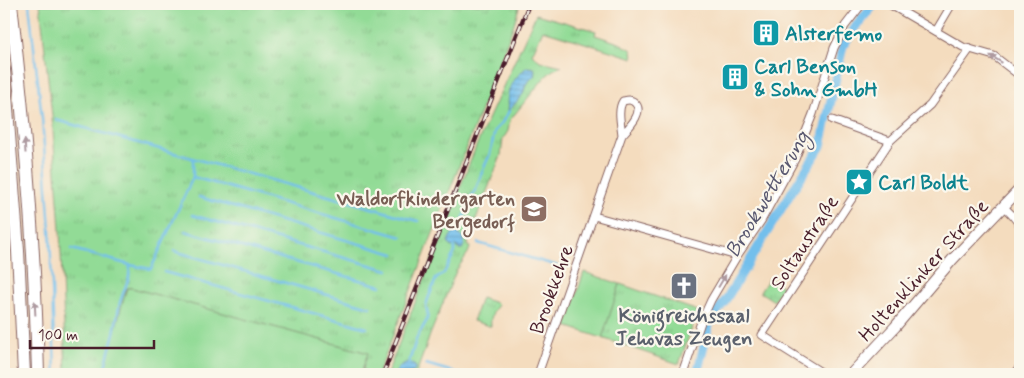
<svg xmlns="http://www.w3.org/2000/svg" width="1024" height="378" font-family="Mynerve,sans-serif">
	<defs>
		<pattern id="grass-tufts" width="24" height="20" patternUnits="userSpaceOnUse" patternTransform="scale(1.25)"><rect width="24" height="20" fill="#92db96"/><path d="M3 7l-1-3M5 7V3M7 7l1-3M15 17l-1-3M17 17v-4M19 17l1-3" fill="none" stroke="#7fbc81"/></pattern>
		<pattern id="water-rules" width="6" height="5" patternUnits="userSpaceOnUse" patternTransform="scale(1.25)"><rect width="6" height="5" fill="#73bfec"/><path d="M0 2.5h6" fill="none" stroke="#609bbf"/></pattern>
	</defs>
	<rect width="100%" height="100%" fill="#fbf7ec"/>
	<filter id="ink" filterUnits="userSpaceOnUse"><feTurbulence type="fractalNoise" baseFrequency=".02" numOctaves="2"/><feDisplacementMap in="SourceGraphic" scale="10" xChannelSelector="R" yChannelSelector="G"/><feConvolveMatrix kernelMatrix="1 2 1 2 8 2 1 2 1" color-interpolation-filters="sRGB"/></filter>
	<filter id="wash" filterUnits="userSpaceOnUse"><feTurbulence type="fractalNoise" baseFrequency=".0096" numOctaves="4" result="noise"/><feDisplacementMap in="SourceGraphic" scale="20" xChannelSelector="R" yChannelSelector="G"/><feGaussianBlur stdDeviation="1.12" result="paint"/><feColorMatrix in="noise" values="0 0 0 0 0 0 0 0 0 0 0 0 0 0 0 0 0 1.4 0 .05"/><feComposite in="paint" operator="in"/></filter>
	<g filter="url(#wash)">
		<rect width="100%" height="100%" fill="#f4dcbe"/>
		<g fill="url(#grass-tufts)" stroke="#6e7d60">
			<path d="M40,4H520L513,27L490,87L378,374H365L363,367L368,353L132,288H127L122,304L104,374H66L60,230L52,116Z"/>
			<path d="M536,14L596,31L595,35L619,43L632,50L633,58L543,30L532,54L540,61L562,66L553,70L545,77L510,120L508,131L503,139L501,155L469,237L468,244L470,248L468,253L456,271L430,335L416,374H387L477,144Z"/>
			<path d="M769,278L783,287L774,301L760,292Z"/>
			<path d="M620,284L698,311L679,364L602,338Z"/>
			<path d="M481,298L496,303L498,305C493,312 490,317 491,326H489L473,321Z"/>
		</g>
		<g fill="#92db96" stroke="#6e7d60">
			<path d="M584,272L620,284L602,338L566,326Z"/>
			<path d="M127,288H132L368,353L363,367L362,374H104L122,304Z"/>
		</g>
		<g fill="url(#water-rules)" stroke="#5e6f8c">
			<path d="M527,67L534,68L535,71L534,76L526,84L523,94L508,112C509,106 508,101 508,95C509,84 519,74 527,67Z"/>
			<path d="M454,232C461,234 465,239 464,246L462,249H458L456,245L451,247L448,242L450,237Z"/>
			<path d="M407,362L411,363L416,367L414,371L410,374H395L399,367Z"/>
		</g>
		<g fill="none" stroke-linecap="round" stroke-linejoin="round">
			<g stroke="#73bfec" stroke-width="2.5">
				<path d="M29,4L42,118L50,230L55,374"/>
				<path d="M56,120L418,221"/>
				<path d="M193,177L402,237"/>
				<path d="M199,197L394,254"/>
				<path d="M192,215L388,270"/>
				<path d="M185,231L381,286"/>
				<path d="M455,236L461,227L469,201L476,189L482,172L490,154L495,130L501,124L509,111"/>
				<path d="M478,243L558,266"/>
				<path d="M72,249L130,265L151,269L193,177V158"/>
				<path d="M174,251L370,307"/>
				<path d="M164,272L367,328"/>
				<path d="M426,364L460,374"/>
				<path d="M408,365L417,337L426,322L428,315L426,306L428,299L436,279L444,273L455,252L454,243"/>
				<path d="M75,370L91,374"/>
				<path d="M103,374L114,333L120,302L129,277L130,265"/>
			</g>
			<path stroke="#73bfec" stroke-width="9" d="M697,374L710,321L725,301L791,193L821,146L843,46L856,26L875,4"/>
		</g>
	</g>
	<g filter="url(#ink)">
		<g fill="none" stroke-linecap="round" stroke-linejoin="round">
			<g stroke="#86615e" stroke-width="9">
				<g id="street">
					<path d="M889,4L963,47L994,56L1020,76"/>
					<path d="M936,31L952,4"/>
					<path d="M832,120L890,141"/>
					<path d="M1004,207L1012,215L1020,225"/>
					<path d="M594,216L737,256"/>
					<path d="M538,374L622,135C628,128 645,112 635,103C632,99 628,100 623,101C617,110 621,124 622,135"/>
					<path d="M683,374L701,322L711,300L737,256L761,221L795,159L813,114L834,48L845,26L862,4"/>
					<path d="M824,374L762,335L890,141L930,105L970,49"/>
					<path d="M1016,374L1020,365"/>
				</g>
			</g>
			<g stroke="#86615e" stroke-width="12">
				<path id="secondary" d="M851,374L895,327L952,260L1020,189"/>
			</g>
			<g stroke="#86615e" stroke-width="14">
				<g id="highway">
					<path d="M11,4C25,126 35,251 38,374"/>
					<path d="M4,70L18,251L24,374"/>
				</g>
			</g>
			<use href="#street" stroke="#fff" stroke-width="7"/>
			<use href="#secondary" stroke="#fff" stroke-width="10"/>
			<use href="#highway" stroke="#fff" stroke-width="12"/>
			<g stroke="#4a1f2b" stroke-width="4.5">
				<path id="rail" d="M383,374L529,4"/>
			</g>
			<use href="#rail" stroke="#fbf7ec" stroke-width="2.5" stroke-dasharray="8" stroke-linecap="butt"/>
		</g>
		<defs><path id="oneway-solid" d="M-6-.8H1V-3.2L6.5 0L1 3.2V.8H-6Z" transform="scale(1.25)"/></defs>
		<g fill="#ae9aa0">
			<use href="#oneway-solid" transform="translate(996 59) rotate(-149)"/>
			<use href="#oneway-solid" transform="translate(25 146) rotate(-94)"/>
			<use href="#oneway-solid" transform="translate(722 281) rotate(-59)"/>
			<use href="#oneway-solid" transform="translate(35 308) rotate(-93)"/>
		</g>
	</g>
	<defs>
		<g id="building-square" transform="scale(1.4375)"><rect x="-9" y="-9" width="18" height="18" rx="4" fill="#0f9aa8" stroke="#fbf7ec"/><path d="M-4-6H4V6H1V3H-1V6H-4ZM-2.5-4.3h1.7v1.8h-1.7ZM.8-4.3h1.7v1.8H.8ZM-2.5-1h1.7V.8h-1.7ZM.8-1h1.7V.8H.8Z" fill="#fff"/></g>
		<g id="sight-square" transform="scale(1.4375)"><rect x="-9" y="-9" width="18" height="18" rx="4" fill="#0f9aa8" stroke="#fbf7ec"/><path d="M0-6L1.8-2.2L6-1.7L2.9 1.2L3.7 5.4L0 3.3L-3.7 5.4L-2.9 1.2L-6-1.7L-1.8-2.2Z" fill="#fff"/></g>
		<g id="school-square" transform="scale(1.4375)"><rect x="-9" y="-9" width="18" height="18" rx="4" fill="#8d6e63" stroke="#fbf7ec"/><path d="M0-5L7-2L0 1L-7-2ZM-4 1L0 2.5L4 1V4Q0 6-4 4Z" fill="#fff"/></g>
		<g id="church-square" transform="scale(1.4375)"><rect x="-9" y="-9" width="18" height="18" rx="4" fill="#6b7280" stroke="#fbf7ec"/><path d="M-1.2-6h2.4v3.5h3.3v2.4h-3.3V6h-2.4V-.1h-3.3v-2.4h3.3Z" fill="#fff"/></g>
	</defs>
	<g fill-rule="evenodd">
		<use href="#building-square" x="766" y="33"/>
		<use href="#building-square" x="735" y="77"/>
		<use href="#sight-square" x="859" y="182"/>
		<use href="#school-square" x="534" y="209"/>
		<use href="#church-square" x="684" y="286"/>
	</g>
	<g text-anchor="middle" stroke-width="4.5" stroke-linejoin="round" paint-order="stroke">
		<g font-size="20" font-weight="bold" fill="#0d838f" stroke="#fbf7ec" text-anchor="start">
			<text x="785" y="40">Alsterfemo</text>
			<text x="754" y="73">Carl Benson<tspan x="754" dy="23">&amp; Sohn GmbH</tspan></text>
			<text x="878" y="189">Carl Boldt</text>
		</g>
		<g font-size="20" font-weight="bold" fill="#785e54" stroke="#fbf7ec" text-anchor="end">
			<text x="515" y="205">Waldorfkindergarten<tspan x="515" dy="23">Bergedorf</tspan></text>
		</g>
		<g font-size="20" fill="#4a1f2b" stroke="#fbf7ec">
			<text transform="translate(804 242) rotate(-57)" y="7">Soltaustraße</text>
			<text transform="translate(923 270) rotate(-48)" y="7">Holtenklinker Straße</text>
			<text transform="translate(551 289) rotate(-70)" y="7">Brookkehre</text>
		</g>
		<g font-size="20" font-weight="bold" fill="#5b616d" stroke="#fbf7ec">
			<text x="684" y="322">Königreichssaal<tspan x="684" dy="23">Jehovas Zeugen</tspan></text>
		</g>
		<g font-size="21" font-style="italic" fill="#58576f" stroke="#fbf7ec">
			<text transform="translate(767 194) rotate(-59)" y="7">Brookwetterung</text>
		</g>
	</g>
	<rect width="1024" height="378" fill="none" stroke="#fbf7ec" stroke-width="20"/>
	<path d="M30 340v8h124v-8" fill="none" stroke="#4a1f2b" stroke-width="2.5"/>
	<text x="38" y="340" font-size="15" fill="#4a1f2b" stroke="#fbf7ec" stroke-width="4" paint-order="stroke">100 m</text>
</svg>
